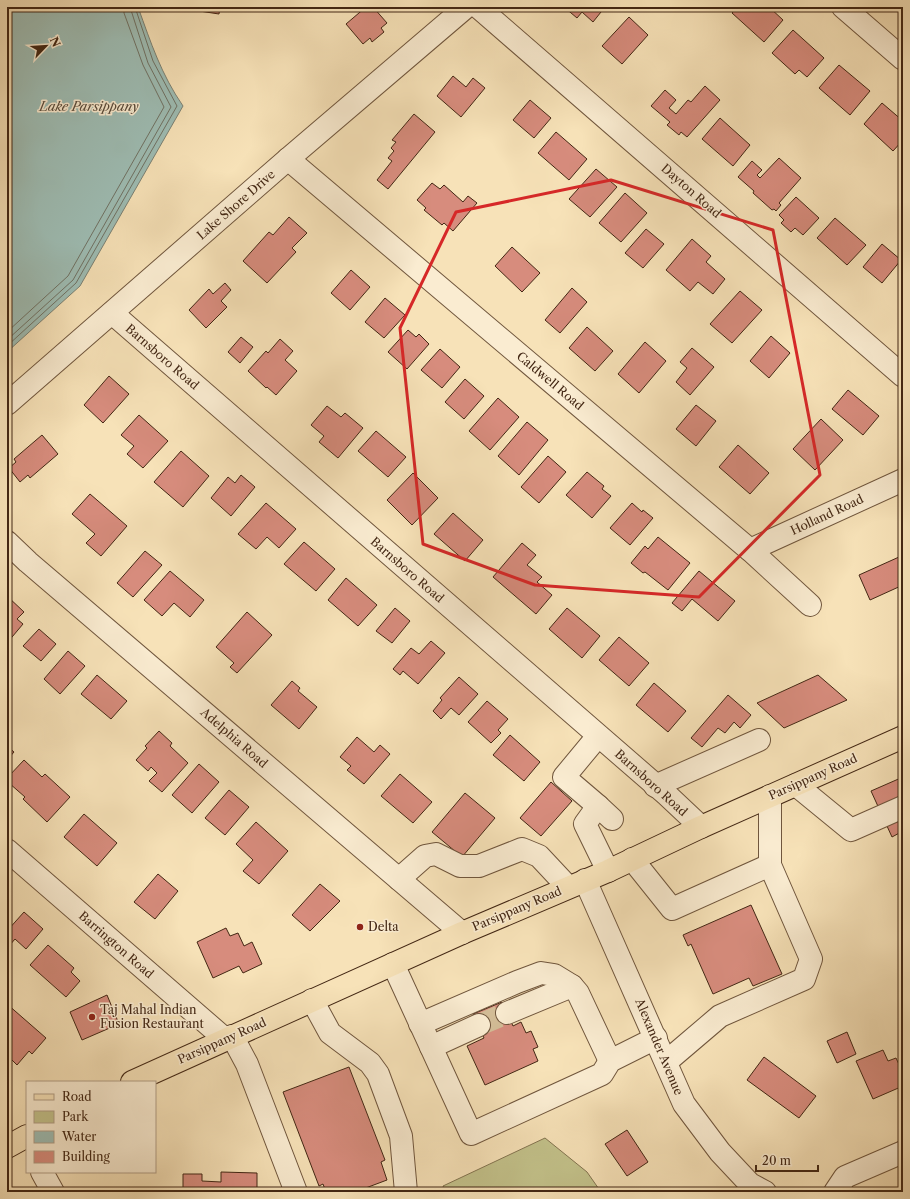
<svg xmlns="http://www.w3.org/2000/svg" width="910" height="1199" font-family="'Libre Caslon Text',serif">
	<rect width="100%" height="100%" fill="#f7e2b8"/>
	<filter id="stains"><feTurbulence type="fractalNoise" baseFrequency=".005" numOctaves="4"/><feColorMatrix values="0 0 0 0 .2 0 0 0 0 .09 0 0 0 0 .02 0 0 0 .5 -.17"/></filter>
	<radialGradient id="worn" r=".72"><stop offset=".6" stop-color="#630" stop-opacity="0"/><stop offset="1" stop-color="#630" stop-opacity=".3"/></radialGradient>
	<path fill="#c3c28b" stroke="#837450" d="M545,1138L587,1172L601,1192H445L443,1186Z"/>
	<path fill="#9ebdb4" stroke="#7a8174" d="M7,7H138C151,43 161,74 183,106L80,286L7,352Z"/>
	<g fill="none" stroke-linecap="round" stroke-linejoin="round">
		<g stroke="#707264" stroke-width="1">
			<path d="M7,332L68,276L164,107L143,65L124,13V7"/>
			<path d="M7,340L73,280L171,107L148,63L130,7"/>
			<path d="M7,346L76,283L177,106L153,61L135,7"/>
		</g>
	</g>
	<g fill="#d78c7d" stroke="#432714">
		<path d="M173,7H220L219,14Z"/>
		<path d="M366,7H373L387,23L381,28L384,32L372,42L370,38L363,44L346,24Z"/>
		<path d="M564,7H605L593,22L582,12L577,18Z"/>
		<path d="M738,7H769L783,20L764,42L732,13Z"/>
		<path d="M629,17L648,35L622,64L602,46Z"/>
		<path d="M793,30L824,58L807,77L799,70L795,74L772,53Z"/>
		<path d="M839,65L870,91L850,115L819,88Z"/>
		<path d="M453,76L466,87L473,78L485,88L461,117L437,96Z"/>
		<path d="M705,86L720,100L687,137L681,132L679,135L667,125L670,122L651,106L665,90L676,100L669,108L676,114L688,100L691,102Z"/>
		<path d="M530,100L551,118L534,138L513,120Z"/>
		<path d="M882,103L903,121V140L893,151L864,124Z"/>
		<path d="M414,114L435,132L388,189L377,180L392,161L388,158L394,151L391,148L396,142L392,140Z"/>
		<path d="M720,118L750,145L733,166L702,139Z"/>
		<path d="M556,132L587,159L569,180L538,153Z"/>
		<path d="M779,158L801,178L779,203L781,205L776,211L774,209L772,210L753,193L754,191L738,177L752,161L762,170L757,175L760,178Z"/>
		<path d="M596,169L617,187L590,217L569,199Z"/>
		<path d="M432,183L440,189L444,185L463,202L468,196L477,203L453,231L444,223L442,225L424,210L426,208L417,200Z"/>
		<path d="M625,193L647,213L621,242L599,223Z"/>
		<path d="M796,197L819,218L803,235L795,228L791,232L781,223L784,220L779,215Z"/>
		<path d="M289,217L307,233L292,248L296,252L267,283L243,261L269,232L273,235Z"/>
		<path d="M835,218L866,245L847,265L817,238Z"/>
		<path d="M646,229L664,244L643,268L625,253Z"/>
		<path d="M692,239L711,256L706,262L725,279L713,294L698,282L690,291L666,270Z"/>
		<path d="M882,244L901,260L882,283L863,267Z"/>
		<path d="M512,247L540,273L522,292L495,266Z"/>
		<path d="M351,270L370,287L350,310L331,293Z"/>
		<path d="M225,283L231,290L221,301L227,307L206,328L189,310L209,289L213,294Z"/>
		<path d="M572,288L587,302L560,333L545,320Z"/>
		<path d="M740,291L762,310L732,343L710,324Z"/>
		<path d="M385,298L405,315L384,338L365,322Z"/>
		<path d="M587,327L613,351L595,371L569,348Z"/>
		<path d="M408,330L416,337L419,334L429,344L407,369L388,352Z"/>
		<path d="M771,336L790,353L769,378L750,361Z"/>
		<path d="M241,337L253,347L240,363L228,352Z"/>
		<path d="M280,339L293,351L285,360L297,371L276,395L267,387L266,388L248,371L266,351L268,353Z"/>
		<path d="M645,342L666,361L639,393L618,374Z"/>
		<path d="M692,348L714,367L690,395L676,382L687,368L680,362Z"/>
		<path d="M440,349L460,367L442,388L421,370Z"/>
		<path d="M109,376L129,394L103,423L84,405Z"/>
		<path d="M465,379L484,396L464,419L445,402Z"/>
		<path d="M848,390L879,416L863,435L832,409Z"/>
		<path d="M498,398L519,417L490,450L469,431Z"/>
		<path d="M696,405L716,421L696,446L676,429Z"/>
		<path d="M327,406L341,417L345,413L363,428L338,458L319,442L324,436L311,425Z"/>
		<path d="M139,415L168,441L143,468L127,454L134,446L121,435Z"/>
		<path d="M821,419L843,440L815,470L793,449Z"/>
		<path d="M527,422L548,440L519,475L498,456Z"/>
		<path d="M376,431L406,457L388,477L358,451Z"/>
		<path d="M42,435L58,454L30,478L28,475L20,482L9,468L16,462L14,459Z"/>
		<path d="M738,445L769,473L750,494L719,467Z"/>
		<path d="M181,451L209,476L183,507L154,482Z"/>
		<path d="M548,456L566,472L539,503L521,487Z"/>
		<path d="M587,472L604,486L602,489L611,496L592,518L566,495Z"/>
		<path d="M413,473L438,498L412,525L387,500Z"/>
		<path d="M241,475L255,487L231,516L211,498L228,477L235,483Z"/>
		<path d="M90,494L127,526L101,556L86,543L95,534L72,514Z"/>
		<path d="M266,503L296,529L279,548L267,537L256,549L238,534Z"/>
		<path d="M632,503L642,512L643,510L653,518L630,545L610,528Z"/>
		<path d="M453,513L483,540L465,561L434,534Z"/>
		<path d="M658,537L690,563L668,590L645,572L643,573L631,563L645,546L648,549Z"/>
		<path d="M304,542L335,569L316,591L284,564Z"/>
		<path d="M522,543L536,555L527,565L542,577L537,582L552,595L536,614L493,577Z"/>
		<path d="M145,551L162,565L133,597L117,583Z"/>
		<path d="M899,557L903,566V585L870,600L859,575Z"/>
		<path d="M170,571L204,600L190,617L174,603L162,616L144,600Z"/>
		<path d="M699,571L735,601L718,621L692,599L682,611L672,603Z"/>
		<path d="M346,578L377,605L358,626L328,600Z"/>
		<path d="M7,596L24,612L17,619L23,624L7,643Z"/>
		<path d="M395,608L410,621L392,643L376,631Z"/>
		<path d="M567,608L600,636L582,658L549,629Z"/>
		<path d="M247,612L272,635L237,673L230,667L234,663L216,647Z"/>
		<path d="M39,629L56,644L41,661L23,646Z"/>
		<path d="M619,637L649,663L629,686L599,660Z"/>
		<path d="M431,641L445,653L418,684L403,671L400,675L393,669L411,648L419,654Z"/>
		<path d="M68,651L85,666L60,694L44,679Z"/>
		<path d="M97,675L127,701L111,719L81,694Z"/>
		<path d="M818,675L847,700L784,728L757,703Z"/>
		<path d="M459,677L478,694L459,715L451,708L441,719L433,711L442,700L440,698Z"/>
		<path d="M292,681L300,688L298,691L317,707L299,729L271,705Z"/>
		<path d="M654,683L686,711L668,732L636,705Z"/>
		<path d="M728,695L751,715L740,728L734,722L725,733L718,728L702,747L691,738Z"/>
		<path d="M487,701L508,719L498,730L501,733L491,743L468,722Z"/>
		<path d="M159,731L172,743L170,746L188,763L162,792L149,781L157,773L151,767L148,771L136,760L147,748L145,746Z"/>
		<path d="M510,735L540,762L524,781L493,755Z"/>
		<path d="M357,737L374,752L380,745L390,754L364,784L347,770L351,766L340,757Z"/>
		<path d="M7,746L14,752L7,760Z"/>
		<path d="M24,760L42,777L45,774L70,797L47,822L23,799L25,797L9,783L12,780L8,777Z"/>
		<path d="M199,764L219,782L192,813L172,795Z"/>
		<path d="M400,774L432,802L413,823L381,796Z"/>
		<path d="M903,777V831L892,837L871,791Z"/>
		<path d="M551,782L572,801L541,836L520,818Z"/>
		<path d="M229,790L249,807L225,835L205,818Z"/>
		<path d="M465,793L495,818L462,857L432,832Z"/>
		<path d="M84,814L117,843L97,866L64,837Z"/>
		<path d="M256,822L288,851L259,884L243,871L253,860L236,844Z"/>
		<path d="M158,874L178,891L155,919L134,902Z"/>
		<path d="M320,884L340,901L310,931L292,915Z"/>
		<path d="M751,905L782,974L753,986L749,978L713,994L691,944L688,946L683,935Z"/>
		<path d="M24,912L43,929L26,949L15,939L9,946L7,944V931Z"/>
		<path d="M226,928L230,936L238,933L244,946L252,942L262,964L243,973L239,966L213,978L197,942Z"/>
		<path d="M48,945L74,968L71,972L80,981L66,997L30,965Z"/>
		<path d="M107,995L119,1024L82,1040L70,1012Z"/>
		<path d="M502,1002L513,1026L521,1022L526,1033L531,1031L538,1047L533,1049L538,1061L485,1085L467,1046L484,1038L473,1014Z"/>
		<path d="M7,1004L46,1038L32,1054L29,1051L17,1065L7,1055Z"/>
		<path d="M847,1032L856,1054L837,1063L827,1041Z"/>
		<path d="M883,1050L888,1061L896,1058L903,1073V1086L873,1099L856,1061Z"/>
		<path d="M764,1057L816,1096L799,1118L747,1080Z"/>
		<path d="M349,1067L385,1160L381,1162L387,1180L355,1192H326L323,1184L319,1186L283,1092Z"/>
		<path d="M627,1130L648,1162L627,1176L605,1144Z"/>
		<path d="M221,1172L257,1173V1192H183V1174H202V1181L221,1182Z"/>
	</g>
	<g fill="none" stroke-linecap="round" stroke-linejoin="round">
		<path stroke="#d3bd97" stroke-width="22" stroke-dasharray="22 11" stroke-linecap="butt" d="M479,1025L507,1013"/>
		<g stroke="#70563d" stroke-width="24">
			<g id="minor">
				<path d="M478,7L903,376"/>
				<path d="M843,7L903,59"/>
				<path d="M288,159L750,550L810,605"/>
				<path d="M112,313L667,795L701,827"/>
				<path d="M7,404L288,159L466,7"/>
				<path d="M7,542L28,562L462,933"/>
				<path d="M750,550L903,480"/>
				<path d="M598,736L564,777L598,806L585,824L608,871"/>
				<path d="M796,785L851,830L903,807"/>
				<path d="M655,786L759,740"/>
				<path d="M598,806L612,819"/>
				<path d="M7,850L225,1039"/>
				<path d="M632,859L672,909L770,865"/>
				<path d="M399,879L425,856L436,854L460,866H479L522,849L539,856L568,887"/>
				<path d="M585,880L684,1104L720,1152L750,1184L765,1192"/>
				<path d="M393,964L471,1134L602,1074L610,1061L656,1038"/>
				<path d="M312,1000L330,1033L370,1063L378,1074L401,1136L406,1192"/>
				<path d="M507,1013L572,986"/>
				<path d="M420,1024L517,982L541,973L554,975L572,986L578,993L610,1061"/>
				<path d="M232,1036L247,1064L296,1192"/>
				<path d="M431,1047L479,1025"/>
				<path d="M666,1062L720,1016L804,979L811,959L770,865V796"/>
				<path d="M42,1172L53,1192"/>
				<path d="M835,1192L845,1177L903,1152"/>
			</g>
		</g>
		<g stroke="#432714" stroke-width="24">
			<g id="major">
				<path d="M132,1082L462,933L608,871L701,827L903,737"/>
				<path d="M7,1147L27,1136"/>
			</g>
		</g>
		<use href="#minor" stroke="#faecd1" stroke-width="22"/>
		<use href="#major" stroke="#f7e2b8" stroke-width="22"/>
	</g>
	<path fill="none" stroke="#d62828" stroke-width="3" stroke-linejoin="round" d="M611,180L773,230L820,475L699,597L535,585L423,544L400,328L456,212Z"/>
	<g fill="#8f2418" stroke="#faecd1" stroke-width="1.5">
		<circle cx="360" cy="927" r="4"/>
		<circle cx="92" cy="1017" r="4"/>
	</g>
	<g text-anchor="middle" stroke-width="3" stroke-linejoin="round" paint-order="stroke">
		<g font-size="12" fill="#432714" stroke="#faecd1">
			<text transform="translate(691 191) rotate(41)" y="4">Dayton Road</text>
			<text transform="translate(236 205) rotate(-41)" y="4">Lake Shore Drive</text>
			<text transform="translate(162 357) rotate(41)" y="4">Barnsboro Road</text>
			<text transform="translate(550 381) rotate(40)" y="4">Caldwell Road</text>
			<text transform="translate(827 515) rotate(-25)" y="4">Holland Road</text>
			<text transform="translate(407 570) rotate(41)" y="4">Barnsboro Road</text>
			<text transform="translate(234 738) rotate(41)" y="4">Adelphia Road</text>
			<text transform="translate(813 777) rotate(-24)" y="4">Parsippany Road</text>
			<text transform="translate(651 783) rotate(42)" y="4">Barnsboro Road</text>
			<text transform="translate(517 909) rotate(-23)" y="4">Parsippany Road</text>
			<text transform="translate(116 945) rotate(41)" y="4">Barrington Road</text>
			<text transform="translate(222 1041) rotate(-24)" y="4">Parsippany Road</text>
			<text transform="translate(659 1047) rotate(67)" y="4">Alexander Avenue</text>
		</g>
		<g font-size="12" fill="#432714" stroke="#faecd1" text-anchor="start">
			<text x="368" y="931">Delta</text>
			<text x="100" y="1014">Taj Mahal Indian<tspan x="100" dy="14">Fusion Restaurant</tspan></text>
		</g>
		<g font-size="13" font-style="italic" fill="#5a4c3c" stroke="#faecd1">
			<text x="89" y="111">Lake Parsippany</text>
		</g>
	</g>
	<rect width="910" height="1199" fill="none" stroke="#f7e2b8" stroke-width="24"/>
	<rect x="8" y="8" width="894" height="1183" fill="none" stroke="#432714" stroke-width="2"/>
	<rect x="12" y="12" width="886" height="1175" fill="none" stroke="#432714"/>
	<rect x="26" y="1081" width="130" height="92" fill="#faecd1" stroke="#b19d85"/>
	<rect x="34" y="1094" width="20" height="6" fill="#f7e2b8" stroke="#b19d85"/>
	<text x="62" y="1101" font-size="12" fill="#432714">Road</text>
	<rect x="34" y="1111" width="20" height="12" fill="#c3c28b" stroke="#b19d85"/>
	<text x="62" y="1121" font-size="12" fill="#432714">Park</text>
	<rect x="34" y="1131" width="20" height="12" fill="#9ebdb4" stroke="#b19d85"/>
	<text x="62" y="1141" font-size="12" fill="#432714">Water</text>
	<rect x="34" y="1151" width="20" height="12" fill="#d78c7d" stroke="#b19d85"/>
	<text x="62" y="1161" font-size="12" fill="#432714">Building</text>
	<g transform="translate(46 46) rotate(65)" stroke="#faecd1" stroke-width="3" paint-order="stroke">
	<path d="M0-3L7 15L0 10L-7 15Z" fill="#432714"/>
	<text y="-6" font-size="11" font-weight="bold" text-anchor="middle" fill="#432714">N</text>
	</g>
	<path d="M756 1165v6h62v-6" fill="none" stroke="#432714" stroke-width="2"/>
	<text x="762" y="1165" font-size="12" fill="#432714" stroke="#faecd1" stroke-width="3" paint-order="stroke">20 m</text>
	<rect width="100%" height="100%" filter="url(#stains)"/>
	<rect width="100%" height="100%" fill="url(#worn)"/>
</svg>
